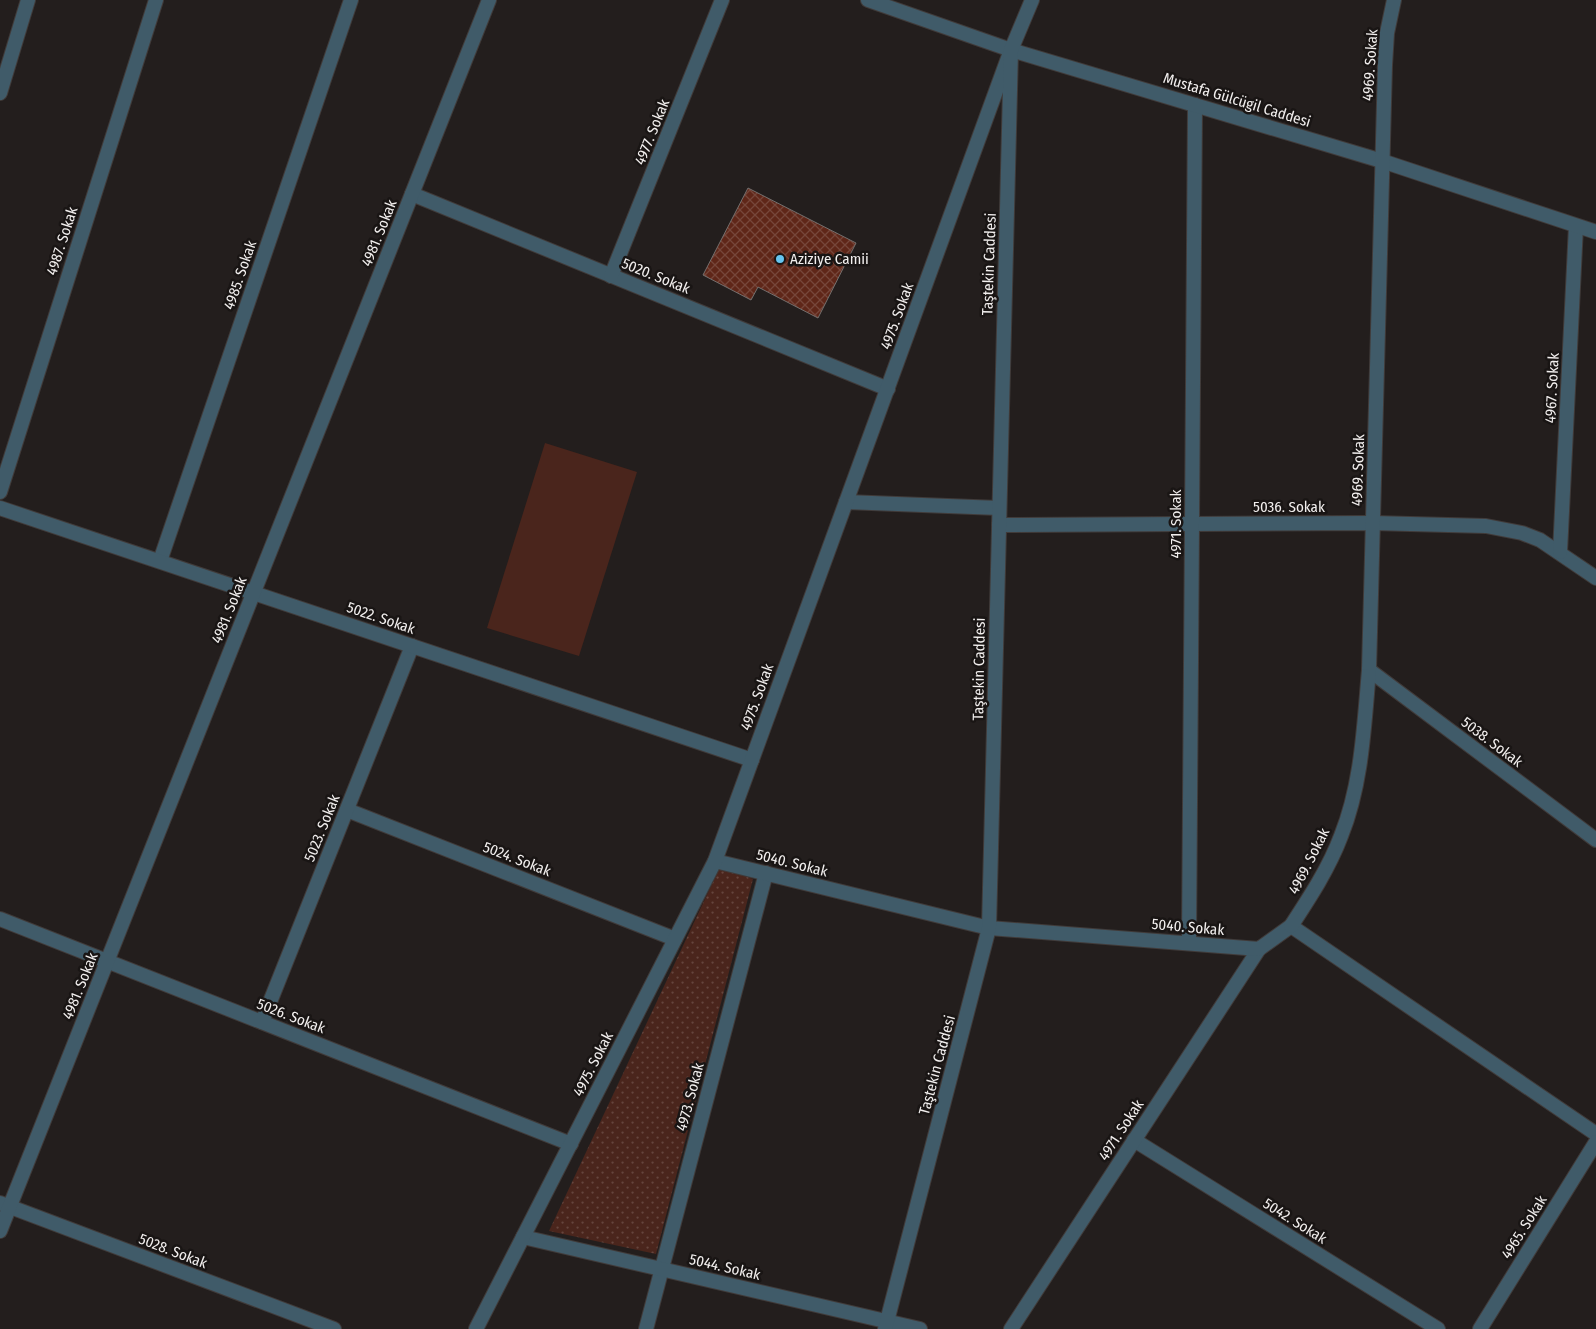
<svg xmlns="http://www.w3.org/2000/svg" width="1596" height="1329" font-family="'Fira Sans Condensed',sans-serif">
	<defs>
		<pattern id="park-dots" width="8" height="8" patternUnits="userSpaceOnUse" patternTransform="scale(1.25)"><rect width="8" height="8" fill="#4a251c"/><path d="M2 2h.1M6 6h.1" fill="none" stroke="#65453d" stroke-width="1.8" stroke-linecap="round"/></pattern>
		<pattern id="building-cross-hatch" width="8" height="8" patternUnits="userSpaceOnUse" patternTransform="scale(1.25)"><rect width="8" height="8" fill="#5f2618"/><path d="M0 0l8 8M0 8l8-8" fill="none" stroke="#76463a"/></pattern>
	</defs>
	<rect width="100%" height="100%" fill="#231e1d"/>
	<path fill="#4a251c" d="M545,443L637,472L579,656L487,628Z"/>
	<path fill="url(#park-dots)" d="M720,867L753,879L656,1254L549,1231Z"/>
	<path fill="url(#building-cross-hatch)" stroke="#746f6d" d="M748,188L856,243L818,318L758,287L751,300L703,275Z"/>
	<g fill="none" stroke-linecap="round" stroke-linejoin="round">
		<g stroke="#403b3a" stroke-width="16">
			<g id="service">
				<path d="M412,194L888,389"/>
				<path d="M611,276L722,0"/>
				<path d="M0,492L156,0"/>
				<path d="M846,502L999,508"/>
				<path d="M999,525L1373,523L1486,526L1522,533L1540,540L1596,578"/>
				<path d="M1560,552L1576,226"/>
				<path d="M160,561L351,0"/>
				<path d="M1369,670L1596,840"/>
				<path d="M347,810L675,939"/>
				<path d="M1189,943L1195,105"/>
				<path d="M262,1022L412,646"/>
				<path d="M1134,1140L1438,1329"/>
				<path d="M646,1329L766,873"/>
				<path d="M1011,1329L1259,949"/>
			</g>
		</g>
		<g stroke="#403b3a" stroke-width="16">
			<g id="minor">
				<path d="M868,0L1011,50L1382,161L1596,232"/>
				<path d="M0,93L28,0"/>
				<path d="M0,508L752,760"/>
				<path d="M715,861L989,928L1259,949L1291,926L1596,1134"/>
				<path d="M0,919L571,1144"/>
				<path d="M1291,926C1310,897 1329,868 1341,836C1362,784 1364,726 1369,670L1385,65L1387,33L1394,0"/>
				<path d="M0,1203L334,1329"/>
				<path d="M0,1231L489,0"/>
				<path d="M523,1237L920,1329"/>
				<path d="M476,1329L715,861L1011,50"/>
				<path d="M885,1329L989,928L1011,50L1032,0"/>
				<path d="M1480,1329L1596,1142"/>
			</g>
		</g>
		<use href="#service" stroke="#405b69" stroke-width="14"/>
		<use href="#minor" stroke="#405b69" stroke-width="14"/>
	</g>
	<circle fill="#66c4ef" stroke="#191514" stroke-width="2" cx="780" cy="259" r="5"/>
	<g text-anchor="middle" stroke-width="5" stroke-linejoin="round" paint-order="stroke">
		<g font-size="15" fill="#f2efee" stroke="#191514">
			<text transform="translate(1370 65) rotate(-86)" y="5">4969. Sokak</text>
			<text transform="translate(1237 100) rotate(17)" y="5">Mustafa Gülcügil Caddesi</text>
			<text transform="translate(652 132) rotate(-68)" y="5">4977. Sokak</text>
			<text transform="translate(379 233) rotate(-68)" y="5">4981. Sokak</text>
			<text transform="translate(62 241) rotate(-72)" y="5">4987. Sokak</text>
			<text transform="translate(989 264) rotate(-88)" y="5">Taştekin Caddesi</text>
			<text transform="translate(240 275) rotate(-71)" y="5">4985. Sokak</text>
			<text transform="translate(656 276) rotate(22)" y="5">5020. Sokak</text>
			<text transform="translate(897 316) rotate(-70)" y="5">4975. Sokak</text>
			<text transform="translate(1552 388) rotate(-87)" y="5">4967. Sokak</text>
			<text transform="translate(1358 470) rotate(-88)" y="5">4969. Sokak</text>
			<text x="1289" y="512">5036. Sokak</text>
			<text transform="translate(1176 524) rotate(-90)" y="5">4971. Sokak</text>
			<text transform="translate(229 610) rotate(-68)" y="5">4981. Sokak</text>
			<text transform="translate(381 618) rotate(19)" y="5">5022. Sokak</text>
			<text transform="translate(979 669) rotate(-89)" y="5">Taştekin Caddesi</text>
			<text transform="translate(757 697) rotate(-70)" y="5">4975. Sokak</text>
			<text transform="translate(1492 742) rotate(37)" y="5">5038. Sokak</text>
			<text transform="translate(322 828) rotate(-68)" y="5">5023. Sokak</text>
			<text transform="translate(517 859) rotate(21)" y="5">5024. Sokak</text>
			<text transform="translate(1309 861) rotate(-63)" y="5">4969. Sokak</text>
			<text transform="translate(792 863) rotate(14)" y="5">5040. Sokak</text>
			<text transform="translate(1188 927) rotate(5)" y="5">5040. Sokak</text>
			<text transform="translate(80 986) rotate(-68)" y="5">4981. Sokak</text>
			<text transform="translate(291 1016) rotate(21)" y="5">5026. Sokak</text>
			<text transform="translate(593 1064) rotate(-63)" y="5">4975. Sokak</text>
			<text transform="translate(937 1065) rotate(-75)" y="5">Taştekin Caddesi</text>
			<text transform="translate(690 1097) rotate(-75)" y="5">4973. Sokak</text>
			<text transform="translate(1121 1130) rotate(-57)" y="5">4971. Sokak</text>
			<text transform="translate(1295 1221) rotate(32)" y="5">5042. Sokak</text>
			<text transform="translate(1524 1227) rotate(-58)" y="5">4965. Sokak</text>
			<text transform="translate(173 1251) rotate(21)" y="5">5028. Sokak</text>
			<text transform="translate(725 1267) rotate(13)" y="5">5044. Sokak</text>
		</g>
		<g font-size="15" fill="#f2efee" stroke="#191514" text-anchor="start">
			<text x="790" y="264">Aziziye Camii</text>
		</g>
	</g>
</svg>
